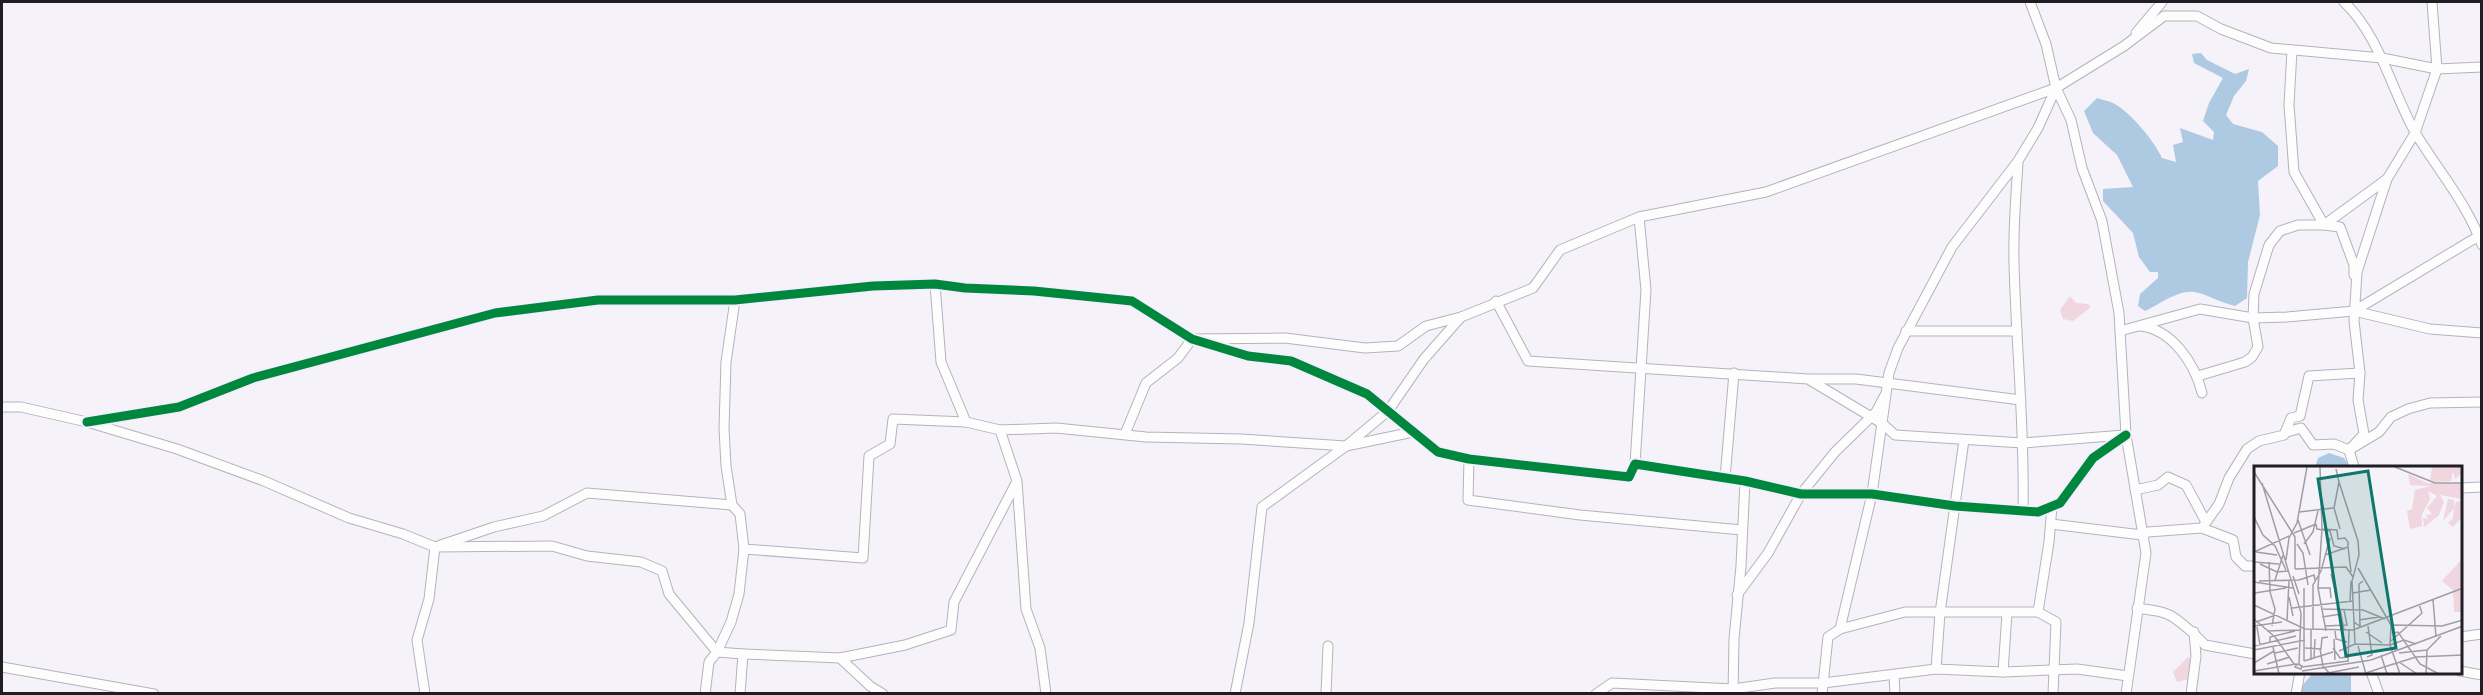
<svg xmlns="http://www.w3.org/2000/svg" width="2483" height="695" font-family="'Noto Sans',sans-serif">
	<rect width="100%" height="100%" fill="#f5f2fa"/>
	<g fill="#efd6df">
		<path d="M2070,296L2076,303L2088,304L2091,307L2073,321L2063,319L2060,310Z"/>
		<path d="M2189,656L2192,667L2189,679L2177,682L2173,672Z"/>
	</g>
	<g fill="#aec9e2">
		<path d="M2201,53L2207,60L2235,74L2249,69L2246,81L2234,96L2226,115L2233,124L2262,132L2278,146V166L2258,181L2260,215L2248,262L2247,298L2235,306C2221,303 2207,294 2194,292C2179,289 2158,305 2145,311L2138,306L2140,294L2158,278V272H2150L2139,257L2133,233L2103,201V189L2133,187L2117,155L2093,133L2084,111L2097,98C2102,100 2110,101 2115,104C2131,113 2155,142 2162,158L2176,162L2173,145L2183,142L2180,128L2213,140L2214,132L2203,121L2209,103L2223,78L2194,63L2192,54Z"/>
		<path d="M2329,453L2344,458L2350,467H2315L2318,458Z"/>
		<path d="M2313,673H2351V693L2300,694L2302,686Z"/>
	</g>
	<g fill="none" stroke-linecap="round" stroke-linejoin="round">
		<g stroke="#b5b3b9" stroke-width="11">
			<g id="minor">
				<path d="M2030,2L2046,44L2056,88L2071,120L2082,168L2102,221L2119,313L2126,435L2146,553L2126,694"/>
				<path d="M2344,2C2380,36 2392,92 2416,134C2438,170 2468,205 2482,245"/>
				<path d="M2136,33L2162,2"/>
				<path d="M2292,50L2289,105L2294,172L2324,225L2340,227L2354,265V275"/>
				<path d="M2018,163C2016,196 2013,229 2014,263C2016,346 2025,428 2023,511"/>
				<path d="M935,284L941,362L966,422"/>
				<path d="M735,300L726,362L724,428L726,466L732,505L740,514L744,549"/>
				<path d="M1496,301L1528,361L1808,379L1883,424L1895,435L2023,443L2124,435"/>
				<path d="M2354,311L2482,234"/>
				<path d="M2140,326C2172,329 2195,364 2202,393"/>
				<path d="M1906,331H2017"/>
				<path d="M2120,331L2200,309L2253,318L2287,317L2354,311L2430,329L2482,333"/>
				<path d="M2198,376L2245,362L2252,357L2258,347L2253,318L2254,294L2269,245L2280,231L2298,225H2324L2387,179"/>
				<path d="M1810,379H1856L2021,400"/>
				<path d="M2,407H21L87,422L177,449L264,481L349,518L403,534L435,547L494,527L543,516L587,493L732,505"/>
				<path d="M87,422L179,407L253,378L495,313L598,300H735L873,286L935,284L965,288L1034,291L1132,301L1192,339L1248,356L1291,361L1367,394L1438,452L1469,459L1629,477L1635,464L1745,481L1801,494H1872L1955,506L2038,512L2060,503L2093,458L2126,435"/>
				<path d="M1000,430L1056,428L1146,437L1241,439L1346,446L1388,411L1424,359L1461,317"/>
				<path d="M2287,432L2301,428L2313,445L2334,444L2349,450L2379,432L2391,417L2408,409L2430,403L2482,402"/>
				<path d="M1125,434L1146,383L1178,358L1192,339L1285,338L1365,348L1398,346L1426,326L1461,317L1533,288L1560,250L1639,217L1766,192L2056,88L2124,46L2164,16H2197L2221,29L2271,48L2382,58L2437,69L2482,67"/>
				<path d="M1469,459L1468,500L1580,515L1742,530"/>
				<path d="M1635,464L1646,290L1639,217"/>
				<path d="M2354,467L2349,450L2364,434L2358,400L2360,373L2354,321L2357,272L2387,179L2415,133L2437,69L2432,2"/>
				<path d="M1725,478L1734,373"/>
				<path d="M2460,488L2482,487"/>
				<path d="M2135,490L2158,485L2168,477L2186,485L2206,522"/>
				<path d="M2051,524L2142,535L2148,532L2202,528L2233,540L2236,557L2245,566H2255"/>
				<path d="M2202,528L2219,504L2229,478L2247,449L2259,441L2284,435L2291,418L2300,416L2309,376L2360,373"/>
				<path d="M1737,595L1768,553L1801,494L1835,452L1876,412L1885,395"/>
				<path d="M2137,608C2147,610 2158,610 2167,614C2176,617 2198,637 2205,645L2255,654"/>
				<path d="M2038,612L2049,542L2052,506"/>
				<path d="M1840,629L1905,612H2038L2056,622L2053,694"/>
				<path d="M2460,637L2482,634"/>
				<path d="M840,658L870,686L883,694"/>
				<path d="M2,667L154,694"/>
				<path d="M1936,669L1940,613L1964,440"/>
				<path d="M2460,671L2482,675"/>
				<path d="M2003,672L2007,613"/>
				<path d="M2371,672L2379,694"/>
				<path d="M1894,675L1895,694"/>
				<path d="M425,694L417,640L429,599L435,547L552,546L587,556L641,562L662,571L669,594L717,652L743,654"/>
				<path d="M705,694L709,662L717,652L731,622L739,594L744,549L863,558L869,456L890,444L893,419L966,422L1000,430L1017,481L1026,609L1040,648L1046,694"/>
				<path d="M740,694L743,654L840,658L905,645L951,630L954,602L1016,483"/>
				<path d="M1235,694L1249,623L1262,507L1346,446L1413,432"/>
				<path d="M1326,694L1328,646"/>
				<path d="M1596,694L1612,683L1733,689L1775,683H1823L1936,669L2003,672L2077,669L2128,676"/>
				<path d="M1733,694L1734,639L1741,566L1745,481"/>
				<path d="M1822,694L1828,637L1840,629L1872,494L1889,373L1898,348L1952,247L2018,161L2038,128L2056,88"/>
				<path d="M2191,694L2196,656L2194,632"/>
				<path d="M2296,694L2300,672"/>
			</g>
		</g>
		<use href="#minor" stroke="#fefdfe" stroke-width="9"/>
		<g stroke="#f4eefe" stroke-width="13">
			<path id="cycleway" d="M87,422L179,407L253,378L495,313L598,300H735L873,286L935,284L965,288L1034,291L1132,301L1192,339L1248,356L1291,361L1367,394L1438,452L1469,459L1629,477L1635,464L1745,481L1801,494H1872L1955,506L2038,512L2060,503L2093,458L2126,435"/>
		</g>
		<use href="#cycleway" stroke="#00873e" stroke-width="9"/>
	</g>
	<g transform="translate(2254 466)">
		<rect width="208" height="208" fill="#f5f2fa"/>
		<path d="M178,1H206L207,8L201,13L199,5L197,15L181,16L176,14ZM154,8L173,17L208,18V33L186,29L190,36L185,49L170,61L169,52L174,53L172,49L178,48L173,42L183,30L174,25L176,33L168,48V60L156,63L153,45L158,43L161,24L176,20L156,19ZM194,33L200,34V42L202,36L208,35V51L199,61L194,57L199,52L200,42L189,55ZM208,93V146H200L199,124L188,115Z" fill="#efd6df"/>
		<path fill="none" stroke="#a09da4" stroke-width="1.5" d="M66,1L68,63L64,122L72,165M141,1L181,17H209M82,3L85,16L80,42L86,63M0,6L41,71V103M85,16L104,75L105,89L98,115L100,156L107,161M8,17L47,147L45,199M45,46L79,42M0,51L9,69L21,80L32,104M44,54L56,89M62,58L63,63L76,65L80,80L91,83M68,63L83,64L84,73L91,72L94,76V81L71,89M40,67L62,58M43,78L49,87L54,119M50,78L59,66L64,45M94,81L97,106M0,86L35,70M2,86L23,89M32,94L35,72L43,57L53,1M0,96L25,98M15,96L16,126L21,143L18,160M6,98L23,106L34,105M104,102L137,159L136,179L146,208M41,103L92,101L99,111M77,108L84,136M39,110L45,128M21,114L29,89M5,115L45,114L60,109L61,114M0,116L39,122M0,120V139M64,122H76L77,132M1,127L32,122M99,127L117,124M35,131L39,150M179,133L182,171M96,135L97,115M0,139L51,163L99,164L209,122M38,142L99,135M67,143L109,144L131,153M86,143L90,164M68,151L87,148M0,153L21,171L40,198M105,154L125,151M33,155L35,114M2,156L19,150M100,157L101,178M139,159L140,167L144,166L166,198L185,208M139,159L188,160L209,154M0,160L28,156M71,160L93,159L90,144M106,160L105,118L109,115M3,161L6,179M57,164V194M59,164V119L67,105L76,72M13,165L46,164M81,165L82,173L93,176M112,166L128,177M80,173L81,194M137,175L168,147L165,138M16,177V171L41,165M0,180L42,170M104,180L112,208M19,181L25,208M51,182L67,183L68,172L74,171M79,182L86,192L94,191M66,183L69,200L76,208M0,184L51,174M85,185L101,178L136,179L150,174L162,178M21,187L44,182M145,187L173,184L187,170M127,189L133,208M113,191L118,189L114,160M60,192L61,173M50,195V122M50,195L79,186M94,196L95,164M145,196L163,208M0,197L20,185M13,198L36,191M43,198L48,200L47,203L41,201ZM48,201L94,195M130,201L162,191L209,189M0,205L42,198M48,205L117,194L209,160M112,207L130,201M69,208L105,201M172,208L173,184"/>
		<path fill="#0f766e" fill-opacity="0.15" stroke="#0f766e" stroke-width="3" d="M114,5L142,182L92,190L64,13Z"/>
		<rect width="208" height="208" fill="none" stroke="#201e24" stroke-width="3"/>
	</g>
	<rect width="2483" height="695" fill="none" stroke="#201e24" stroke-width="6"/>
</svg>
